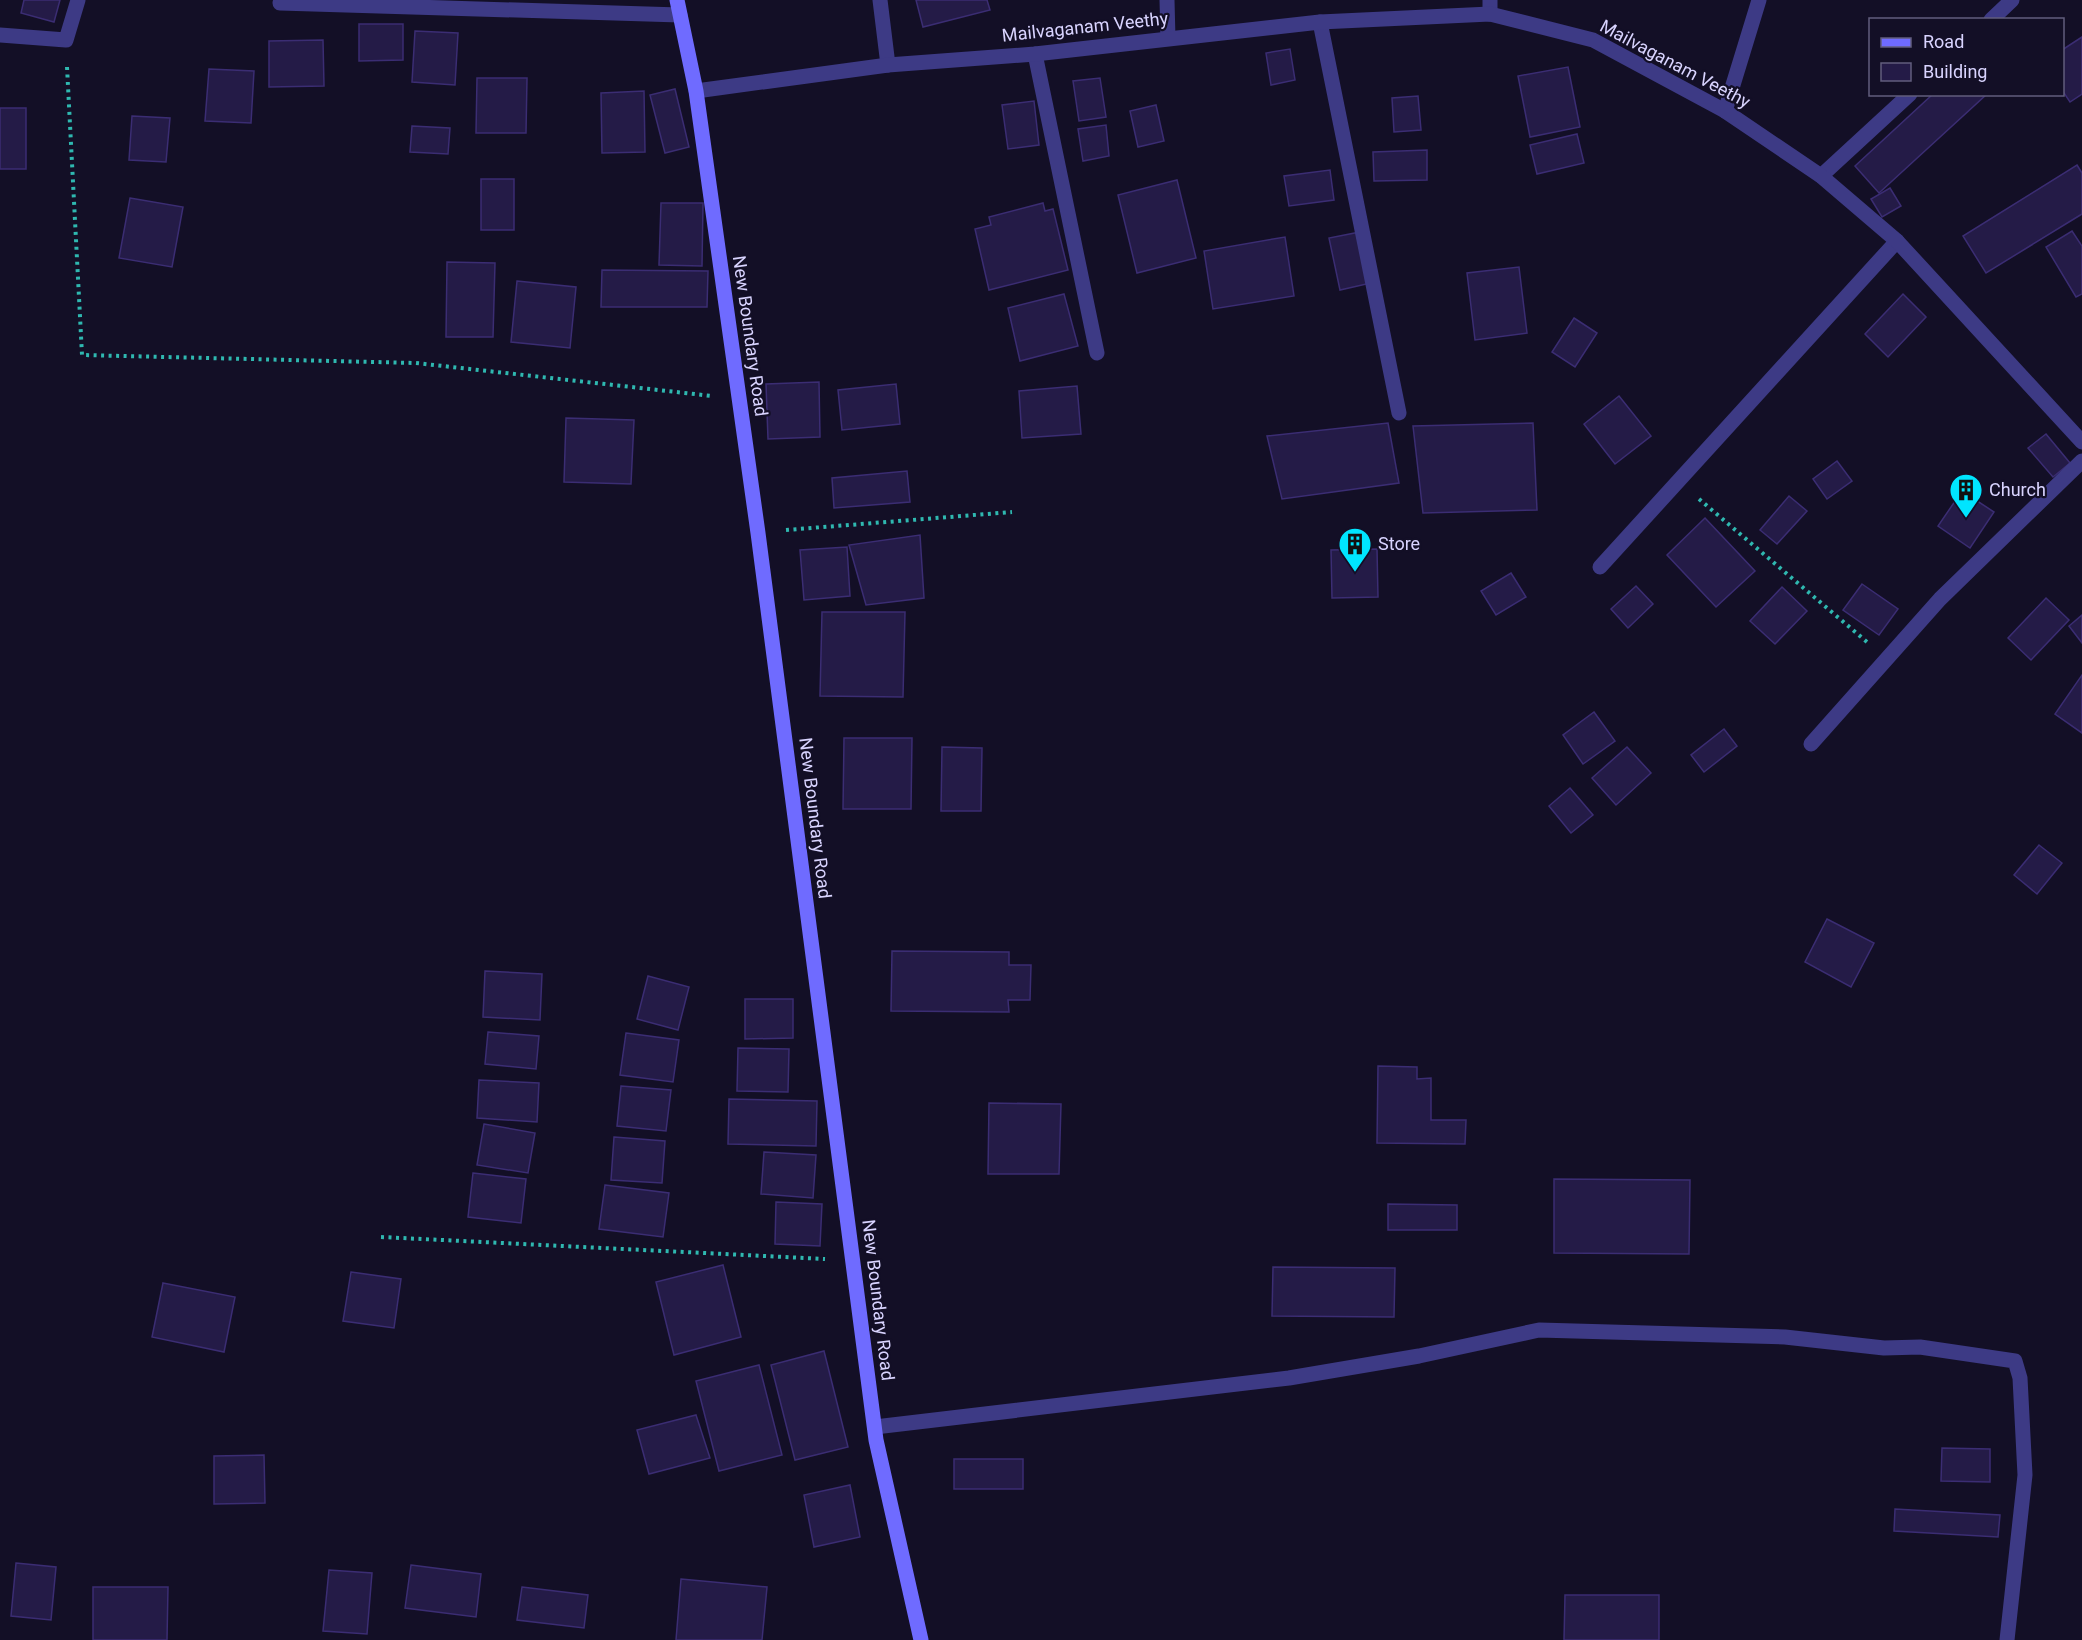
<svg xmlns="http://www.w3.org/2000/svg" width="2082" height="1640" font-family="Roboto,sans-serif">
	<rect width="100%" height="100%" fill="#130f26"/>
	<g fill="#241b47" stroke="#3b2d73" stroke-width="1.5">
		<path d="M24,0H60L54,22L21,13Z"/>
		<path d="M916,0H987L990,10L923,27Z"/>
		<path d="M359,24H403V60L359,61Z"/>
		<path d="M415,31L458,33L455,85L412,82Z"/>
		<path d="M2082,37V94L2070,102L2062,90V50Z"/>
		<path d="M323,40L324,86L269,87V41Z"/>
		<path d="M1290,49L1295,80L1271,85L1266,53Z"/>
		<path d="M1568,67L1580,127L1530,137L1518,76Z"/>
		<path d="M209,69L254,71L251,123L205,121Z"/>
		<path d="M477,78H527L526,133H476Z"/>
		<path d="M1100,78L1106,117L1079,121L1073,81Z"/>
		<path d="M675,89L689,147L665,153L650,95Z"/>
		<path d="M644,91L645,152L602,153L601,93Z"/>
		<path d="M1933,94H1987L1879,193L1855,166Z"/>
		<path d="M1418,96L1421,130L1394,132L1392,98Z"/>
		<path d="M1034,101L1039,145L1008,149L1002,105Z"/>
		<path d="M1156,105L1164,141L1138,147L1130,111Z"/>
		<rect x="0" y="108" width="26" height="61"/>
		<path d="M132,116L170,118L166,162L129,160Z"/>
		<path d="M1106,125L1109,156L1083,161L1078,129Z"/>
		<path d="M412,126L450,128L448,154L410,152Z"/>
		<path d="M1577,134L1584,163L1537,174L1530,145Z"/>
		<path d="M1427,150V180L1374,181L1373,152Z"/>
		<path d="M2077,165L2082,173V214L1986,273L1963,236Z"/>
		<path d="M1330,170L1334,200L1289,206L1284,176Z"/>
		<rect x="481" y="179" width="33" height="51"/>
		<path d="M1177,180L1196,258L1137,273L1118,195Z"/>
		<path d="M1890,188L1901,206L1882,217L1871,199Z"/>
		<path d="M130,198L183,207L172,267L119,258Z"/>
		<path d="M661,203H703L702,266L659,265Z"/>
		<path d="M1043,203L1045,211L1053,209L1068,270L989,290L975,229L991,225L989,217Z"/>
		<path d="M2072,231L2082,246V294L2076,297L2046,247Z"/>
		<path d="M1360,232L1371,283L1340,290L1329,238Z"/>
		<path d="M1285,237L1294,296L1213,309L1204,251Z"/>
		<path d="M447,262L495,263L493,337H446Z"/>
		<path d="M1519,267L1527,333L1475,340L1467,273Z"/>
		<path d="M602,270L708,271L707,307H601Z"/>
		<path d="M517,281L576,287L570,348L511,342Z"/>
		<path d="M1064,294L1078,346L1020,361L1008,308Z"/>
		<path d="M1903,294L1926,317L1888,357L1865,334Z"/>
		<path d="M1574,318L1597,333L1575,367L1552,352Z"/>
		<path d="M819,382L820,437L768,439L766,384Z"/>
		<path d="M896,384L900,424L842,430L838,390Z"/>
		<path d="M1077,386L1081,434L1022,438L1019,391Z"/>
		<path d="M1619,396L1651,436L1615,464L1584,424Z"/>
		<path d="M566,418L634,420L631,484L564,482Z"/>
		<path d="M1388,423L1399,483L1282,499L1267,436Z"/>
		<path d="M1533,423L1537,510L1423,513L1413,426Z"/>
		<path d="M2046,434L2070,463L2053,477L2028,448Z"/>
		<path d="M1837,461L1852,481L1827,499L1813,479Z"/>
		<path d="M907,471L910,502L834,508L832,478Z"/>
		<path d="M1962,491L1994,512L1970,548L1938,526Z"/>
		<path d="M1789,496L1807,511L1777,544L1760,530Z"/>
		<path d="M1705,518L1755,571L1716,607L1667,555Z"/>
		<path d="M920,535L924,598L866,605L849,545Z"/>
		<path d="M847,547L850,596L804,600L800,550Z"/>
		<path d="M1377,549L1378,597L1332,598L1331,550Z"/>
		<path d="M1511,573L1526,597L1496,615L1481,591Z"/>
		<path d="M1862,584L1898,609L1879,635L1843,610Z"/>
		<path d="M1636,586L1653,604L1628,628L1611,609Z"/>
		<path d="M1782,587L1807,611L1775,644L1750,621Z"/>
		<path d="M2046,598L2069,620L2031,660L2008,638Z"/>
		<path d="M822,612H905L903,697L820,696Z"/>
		<path d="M2082,615V643L2069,626Z"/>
		<path d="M2082,675V733L2055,714Z"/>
		<path d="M1594,712L1615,741L1583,764L1563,735Z"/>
		<path d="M1724,729L1737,746L1704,772L1691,755Z"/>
		<path d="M844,738H912L911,809H843Z"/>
		<path d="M942,747L982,748L981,811H941Z"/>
		<path d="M1627,747L1651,773L1616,805L1592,778Z"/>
		<path d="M1570,788L1593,815L1571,833L1549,806Z"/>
		<path d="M2039,845L2062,863L2037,894L2014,875Z"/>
		<path d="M1827,919L1874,943L1851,987L1805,962Z"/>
		<path d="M892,951L1009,952V965H1031L1030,1000H1008L1009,1012L891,1011Z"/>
		<path d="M485,971L542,974L540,1020L483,1017Z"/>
		<path d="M648,976L689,987L678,1030L637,1019Z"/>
		<path d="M745,999H793V1038L745,1039Z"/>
		<path d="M488,1032L539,1036L536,1069L485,1064Z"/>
		<path d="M626,1033L679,1040L673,1082L620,1075Z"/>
		<path d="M738,1048L789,1049L788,1092L737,1091Z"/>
		<path d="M1378,1066L1417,1067V1079L1431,1078V1120H1466L1465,1144L1377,1143Z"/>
		<path d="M479,1080L539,1083L537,1122L477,1118Z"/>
		<path d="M621,1086L671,1090L666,1131L617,1126Z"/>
		<path d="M729,1099L817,1101L816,1146L728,1144Z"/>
		<path d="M989,1103L1061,1104L1059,1174H988Z"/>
		<path d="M484,1124L535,1133L528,1173L477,1165Z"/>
		<path d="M614,1137L665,1141L662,1183L611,1180Z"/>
		<path d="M764,1152L816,1155L813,1198L761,1194Z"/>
		<path d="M473,1173L526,1179L521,1223L468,1217Z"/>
		<path d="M1554,1179L1690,1180L1689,1254L1554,1253Z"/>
		<path d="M605,1185L669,1193L663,1237L599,1229Z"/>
		<path d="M776,1202L822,1204L820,1246L775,1244Z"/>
		<path d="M1388,1204L1457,1205V1230H1388Z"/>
		<path d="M723,1265L741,1337L674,1355L656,1282Z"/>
		<path d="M1273,1267L1395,1268L1394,1317L1272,1316Z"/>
		<path d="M351,1272L401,1279L394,1328L343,1321Z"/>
		<path d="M163,1283L235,1297L224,1352L152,1337Z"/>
		<path d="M824,1351L848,1447L795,1460L771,1365Z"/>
		<path d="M759,1365L782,1455L719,1471L696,1381Z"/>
		<path d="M696,1415L710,1458L649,1474L637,1430Z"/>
		<path d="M1942,1448L1990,1449V1482L1941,1481Z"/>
		<path d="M264,1455L265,1503L214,1504V1456Z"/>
		<rect x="954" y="1459" width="69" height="30"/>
		<path d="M850,1485L860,1537L814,1547L804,1495Z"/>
		<path d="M1895,1509L2000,1515L1998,1537L1894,1531Z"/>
		<path d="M16,1563L56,1567L51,1620L11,1616Z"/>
		<path d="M411,1565L481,1574L476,1617L405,1608Z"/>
		<path d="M329,1570L372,1573L367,1634L323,1631Z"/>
		<path d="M681,1579L767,1587L762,1640H676Z"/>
		<path d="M93,1587H168L167,1640H93Z"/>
		<path d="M522,1587L588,1595L584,1628L517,1620Z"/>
		<path d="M1565,1595H1659V1640H1564Z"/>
	</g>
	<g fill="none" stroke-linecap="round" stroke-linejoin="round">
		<g stroke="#2fb8b0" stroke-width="4" stroke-dasharray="3 4.5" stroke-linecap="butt">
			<path d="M67,67L82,355L416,363L712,396"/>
			<path d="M1699,499L1867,642"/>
			<path d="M786,530L1012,512"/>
			<path d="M381,1237L825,1259"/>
		</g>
		<g stroke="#3d3a85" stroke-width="15">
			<path d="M880,0L888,65"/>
			<path d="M1167,0L1168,38"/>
			<path d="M1490,14V0"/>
			<path d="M1991,20L2012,0"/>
			<path d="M1320,22L1399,413"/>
			<path d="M1035,54L1097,353"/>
			<path d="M1725,111L1759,0"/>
			<path d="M1821,176L1910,94"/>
			<path d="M1600,567L1897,241"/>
			<path d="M1811,744L1940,599L2082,461"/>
			<path d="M875,1427L1289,1378L1419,1356L1539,1330L1785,1337L1884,1348L1920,1347L2015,1361L2020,1378L2025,1475L2007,1640"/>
		</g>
		<g stroke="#3d3a85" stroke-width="15">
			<path d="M280,3L680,15"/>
			<path d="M0,35L66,40L78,0"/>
			<path d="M696,91L888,65L1035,54L1320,22L1490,14L1593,40L1725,111L1821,176L1897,241L2082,442"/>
		</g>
		<path stroke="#6f6bff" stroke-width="15" d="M677,0L696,91L758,533L876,1440L921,1640"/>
	</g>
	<defs>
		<g id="building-pin" transform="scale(1.725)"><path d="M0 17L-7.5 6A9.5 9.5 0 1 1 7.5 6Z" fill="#00e5ff" stroke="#130f26"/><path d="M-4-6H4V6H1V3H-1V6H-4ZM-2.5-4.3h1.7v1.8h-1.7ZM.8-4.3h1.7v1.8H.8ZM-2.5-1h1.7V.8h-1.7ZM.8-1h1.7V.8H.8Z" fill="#111"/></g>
	</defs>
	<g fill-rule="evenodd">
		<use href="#building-pin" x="1966" y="490"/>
		<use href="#building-pin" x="1355" y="544"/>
	</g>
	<g text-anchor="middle" stroke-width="4.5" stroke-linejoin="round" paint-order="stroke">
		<g font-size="18" fill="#d9d4ff" stroke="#130f26">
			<text transform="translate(1085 27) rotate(-6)" y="6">Mailvaganam Veethy</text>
			<text transform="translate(1675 64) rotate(28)" y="6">Mailvaganam Veethy</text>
			<text transform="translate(750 336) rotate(82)" y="6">New Boundary Road</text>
			<text transform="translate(815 818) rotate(83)" y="6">New Boundary Road</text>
			<text transform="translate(878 1300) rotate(83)" y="6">New Boundary Road</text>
		</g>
		<g font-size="18" fill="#d9d4ff" stroke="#130f26" text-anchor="start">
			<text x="1989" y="496">Church</text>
			<text x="1378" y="550">Store</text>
		</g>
	</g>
	<rect x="1869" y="18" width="195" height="78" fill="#130f26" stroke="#625e7d" stroke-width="1.5"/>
	<rect x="1881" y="38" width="30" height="9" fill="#6f6bff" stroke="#625e7d" stroke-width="1.5"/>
	<text x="1923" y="48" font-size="18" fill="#d9d4ff">Road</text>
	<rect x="1881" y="63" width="30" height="18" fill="#241b47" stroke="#625e7d" stroke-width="1.5"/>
	<text x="1923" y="78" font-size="18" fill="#d9d4ff">Building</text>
</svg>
